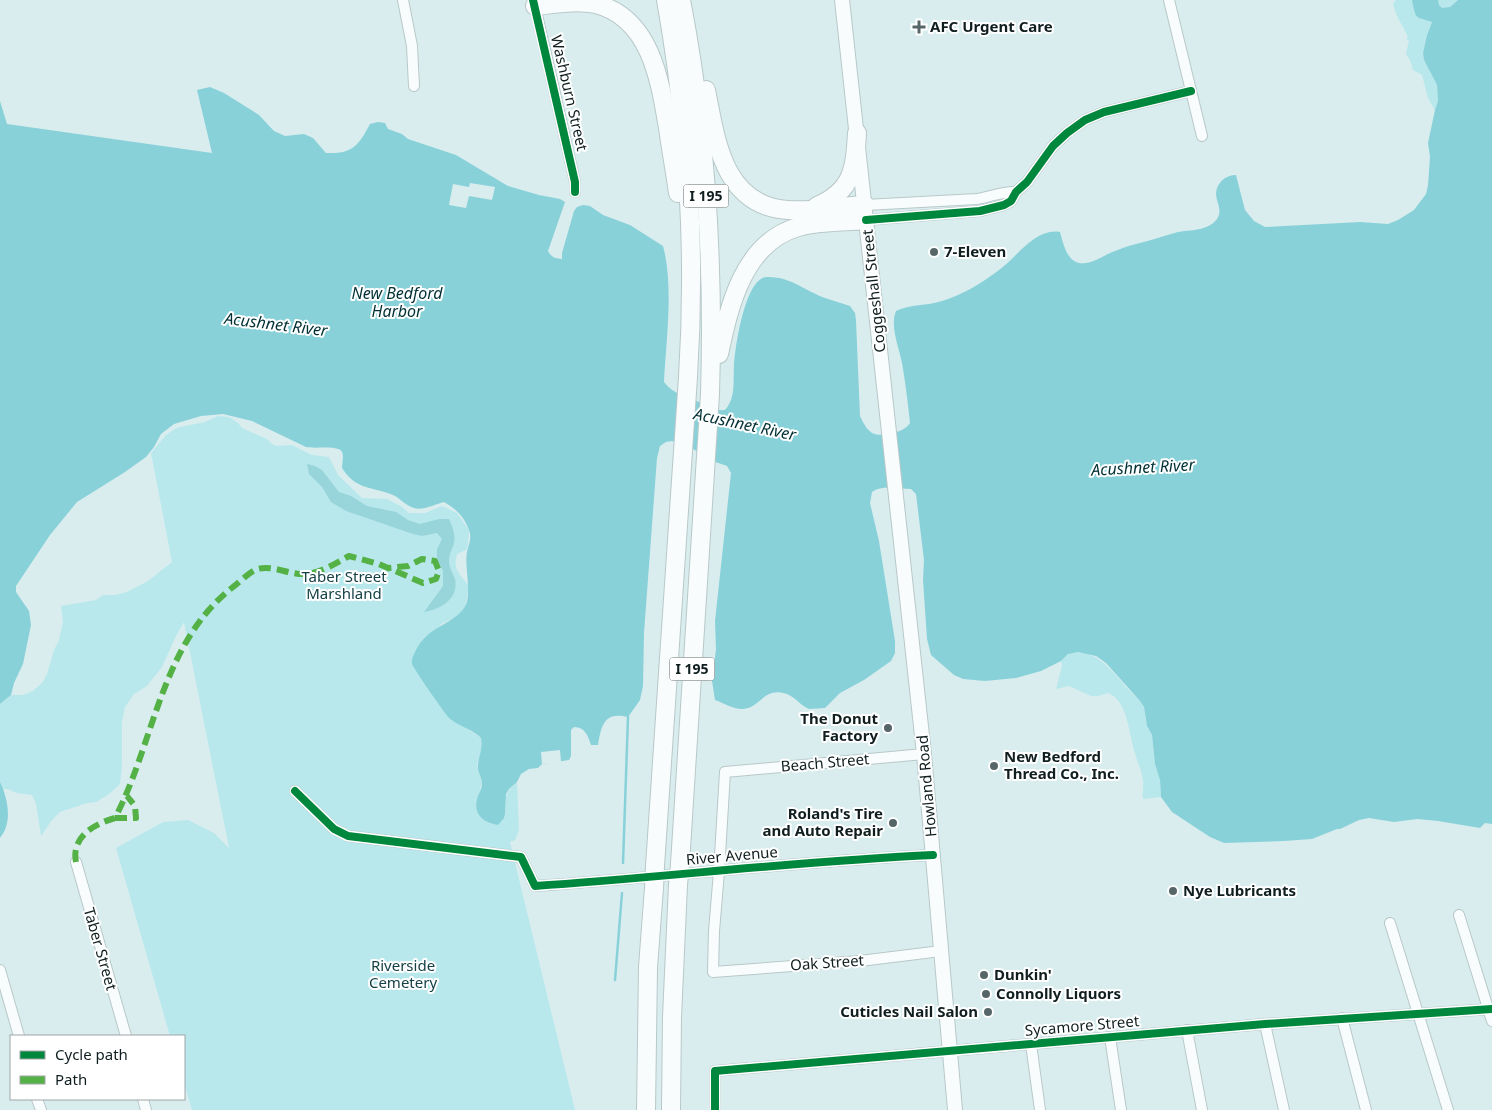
<svg xmlns="http://www.w3.org/2000/svg" width="1492" height="1110" font-family="'Noto Sans',sans-serif">
	<rect width="100%" height="100%" fill="#d9edef"/>
	<g fill="#b8e8ec">
		<path d="M1396,0H1412L1415,14L1438,2V0H1458L1432,22L1427,35L1423,53L1424,60L1437,85L1438,101L1435,110L1428,98L1422,75L1413,70L1410,60L1406,54L1409,40L1406,39L1408,37C1403,25 1395,16 1393,3Z"/>
		<path d="M218,416L229,417L238,423L242,428L267,439L272,444L276,446L292,445L312,455L329,457L338,475L362,498L387,499L402,507L409,513H425L442,506L457,513L469,530L468,547L466,550L457,554C452,573 462,574 469,587L465,607L456,617L441,624L413,666L449,717L481,738L482,748L477,765L482,783L476,802L504,818C509,800 499,798 517,782L519,830L515,840L510,842L575,1110H192L184,1083V1036H170L116,848L163,822L188,820L214,833L229,848L184,622L176,636L162,667L147,686L134,694L125,707L122,722V766L120,784L108,795L96,802L87,803L60,812L52,820L41,836L36,804L32,795L17,793L7,789H3L0,782V704L11,695H23L33,691L42,683L47,674L54,650L59,640L63,622L61,606L96,600L103,595H115L127,592L148,581L172,562L151,453L166,435L173,430L180,427L205,422Z"/>
		<path d="M1072,652C1095,651 1107,665 1121,681C1127,689 1134,695 1140,701L1144,707L1147,726L1152,735L1155,764L1160,780L1161,797L1143,799C1142,792 1144,786 1143,779C1141,770 1137,761 1135,753C1129,736 1128,700 1108,693L1098,696H1091L1069,686L1056,689L1062,666L1061,661L1068,654Z"/>
	</g>
	<path fill="#98d5db" d="M307,464L315,466L322,470L339,492L351,496L367,506L396,512L408,520L420,524L439,519H449C452,526 456,535 454,542C453,549 449,553 449,561C449,568 453,573 455,579C459,599 441,609 424,612L443,586V571L437,559V549L442,539L437,533L422,536L413,534L346,511L331,502L322,487L309,474Z"/>
	<g fill="#89d1d9">
		<path d="M1412,0H1438L1439,5L1442,8L1450,7L1458,0H1492V824L1485,823L1480,828L1438,821L1417,819L1394,822L1369,818L1359,820L1340,829H1337L1312,839L1284,841L1224,843L1210,837L1172,812L1161,797L1160,780L1155,764L1152,735L1147,726L1144,707L1140,701L1106,663L1096,656L1078,652L1068,654L1061,661L1041,671L1016,678L985,681L963,679L954,675L931,655L927,639L923,580L924,560L916,494L911,489C898,489 883,484 872,492L870,503L879,541L895,641V653L891,661L864,680L840,693L825,708L809,709C801,706 795,697 787,694C765,687 762,704 748,708C737,712 726,704 715,700L712,681L716,649L715,621L731,473L727,466L704,458L695,450L672,441L666,442L660,446L657,458L644,633L643,686L640,700L628,717C604,711 601,726 598,745H591C588,736 585,727 574,727L571,730V756L569,760L542,764L538,768L529,769L521,774L517,782L509,789L506,794L505,814L504,818L498,825C484,823 473,815 477,799C478,794 482,789 482,784C482,777 477,772 478,765C479,754 483,750 481,738C474,730 458,726 449,718C444,712 415,671 412,664C411,659 414,654 416,650C428,626 452,625 464,608C473,596 464,566 467,552C469,544 472,538 469,530C463,515 457,510 444,502C436,504 422,511 414,508C406,506 400,498 393,495C372,486 357,491 342,468C342,464 344,456 342,452C339,445 314,449 306,447L252,421L223,414L201,416L174,424L161,434L154,447L146,457L125,472L77,502L50,535L16,586V592L29,611L31,625L23,664L14,683L11,695L0,704V101L7,124L212,153L197,90L210,87L224,93L259,115L274,131L285,136L304,134L313,138L326,153C353,154 358,146 370,124L378,122L385,123L388,129L402,134L408,139L456,155L508,186L539,195L560,199L565,202L548,251C552,258 555,258 562,259V253L574,211L577,207L583,205L590,206L603,215L630,225L663,246C674,286 666,341 664,382C674,395 688,397 702,403C710,407 716,411 725,410C736,398 733,381 734,366C735,348 745,277 767,277C789,276 806,291 825,298C833,301 842,303 850,306L855,313L856,320L860,416C863,422 866,429 872,433C882,438 905,432 910,423C908,405 906,387 903,369C901,351 889,328 896,311C910,304 927,306 942,301C962,295 982,283 999,270C1017,257 1035,228 1060,232C1063,242 1066,260 1079,263C1091,265 1104,255 1115,251C1124,247 1135,244 1144,242C1156,239 1166,235 1178,232C1190,230 1208,231 1217,219C1223,210 1216,202 1216,193C1217,183 1225,175 1236,175L1245,210L1254,221L1265,227L1360,222L1388,224L1398,220L1414,210L1426,194L1428,185L1430,157L1428,143L1435,110L1438,101L1437,85L1424,60L1423,53L1427,35L1432,22C1415,16 1416,21 1412,0Z"/>
		<path d="M0,782C6,794 11,814 6,827C5,831 2,835 0,838Z"/>
	</g>
	<g fill="#d9edef">
		<path d="M470,183L495,187L492,200L469,196L466,208L449,205L453,184L469,187Z"/>
		<path d="M560,750L561,762L542,764L541,752Z"/>
	</g>
	<g fill="none" stroke-linecap="round" stroke-linejoin="round">
		<g stroke="#89d1d9" stroke-width="2.5">
			<path d="M623,863L628,717"/>
			<path d="M615,980L622,893"/>
		</g>
		<g stroke="#b8c8c9" stroke-width="12">
			<g id="street">
				<path d="M403,0L412,46L414,86"/>
				<path d="M1169,0L1202,136"/>
				<path d="M535,6L575,182V192"/>
				<path d="M865,205L977,199C990,197 1003,191 1016,192"/>
				<path d="M866,220L980,211L1004,205L1011,201L1016,192L1027,182L1053,146L1067,133L1085,120L1104,112L1191,91"/>
				<path d="M924,754L725,772L719,872L714,931L713,972L860,961L941,951"/>
				<path d="M295,791L334,829L348,836L521,857L535,886C667,877 800,861 933,855"/>
				<path d="M76,862L126,1036"/>
				<path d="M1459,915L1492,1021"/>
				<path d="M1390,923L1448,1110"/>
				<path d="M0,970L19,1036"/>
				<path d="M1342,1018L1366,1110"/>
				<path d="M1265,1024L1284,1110"/>
				<path d="M1187,1030L1202,1110"/>
				<path d="M1110,1037L1121,1110"/>
				<path d="M1031,1044L1040,1110"/>
				<path d="M37,1099L41,1110"/>
				<path d="M143,1099L146,1110"/>
				<path d="M715,1110V1071L1265,1024L1492,1009"/>
			</g>
		</g>
		<g stroke="#b8c8c9" stroke-width="16">
			<path id="secondary" d="M842,0L924,754L955,1110"/>
		</g>
		<g stroke="#b8c8c9" stroke-width="20">
			<g id="highway">
				<path d="M535,6C555,4 576,0 596,4C651,18 660,81 668,128C671,150 675,171 678,193"/>
				<path d="M706,90C716,140 723,206 788,210C813,212 839,206 865,205"/>
				<path d="M817,206C853,191 855,168 857,133"/>
				<path d="M719,354C729,307 743,243 798,227C819,221 844,222 866,220"/>
				<path d="M680,864L710,394C714,263 706,129 681,0"/>
				<path d="M655,866L688,377C696,252 688,124 666,0"/>
				<path d="M646,1110L648,967L654,888"/>
				<path d="M671,1110L672,1017L678,885"/>
			</g>
		</g>
		<use href="#street" stroke="#f9fcfd" stroke-width="10"/>
		<use href="#secondary" stroke="#f9fcfd" stroke-width="14"/>
		<use href="#highway" stroke="#f9fcfd" stroke-width="18"/>
		<g stroke="#b8c8c9" stroke-width="20" stroke-linecap="butt">
			<g id="highway-bridge">
				<path d="M678,885L680,864"/>
				<path d="M654,888L655,866"/>
			</g>
		</g>
		<use href="#highway-bridge" stroke="#f9fcfd" stroke-width="18"/>
		<g stroke="#54b145" stroke-width="6" stroke-dasharray="12 6" stroke-linecap="butt">
			<path d="M115,818H136L135,806L127,796"/>
			<path d="M76,862C71,837 94,824 115,818C155,741 161,643 233,587C240,582 247,574 255,570C269,564 285,573 300,574C318,575 334,564 349,556L379,564L423,583L436,579L439,571L435,561L422,559L408,566L388,568"/>
		</g>
		<g stroke="#fff" stroke-width="11">
			<g id="cycleway">
				<path d="M533,0L575,182V192"/>
				<path d="M866,220L980,211L1004,205L1011,201L1016,192L1027,182L1053,146L1067,133L1085,120L1104,112L1191,91"/>
				<path d="M295,791L334,829L348,836L521,857L535,886C667,877 800,861 933,855"/>
				<path d="M715,1110V1071L1265,1024L1492,1009"/>
			</g>
		</g>
		<use href="#cycleway" stroke="#00873e" stroke-width="8"/>
	</g>
	<g fill="#566668" stroke="#fff" stroke-width="2">
		<path d="M916.5 19.5h5v5h5v5h-5v5h-5v-5h-5v-5h5z"/>
		<circle cx="934" cy="252" r="5"/>
		<circle cx="888" cy="728" r="5"/>
		<circle cx="994" cy="766" r="5"/>
		<circle cx="893" cy="823" r="5"/>
		<circle cx="1173" cy="891" r="5"/>
		<circle cx="984" cy="975" r="5"/>
		<circle cx="986" cy="994" r="5"/>
		<circle cx="988" cy="1012" r="5"/>
	</g>
	<g text-anchor="middle" stroke-width="4" stroke-linejoin="round" paint-order="stroke">
		<g fill="#fff" stroke="#586262" stroke-width="1">
			<rect x="683.5" y="184.5" width="45" height="23" rx="4"/>
			<rect x="669.5" y="657.5" width="45" height="23" rx="4"/>
		</g>
		<g font-size="14" font-weight="bold" fill="#101e1f">
			<text x="706" y="201">I 195</text>
			<text x="692" y="674">I 195</text>
		</g>
		<g font-size="15" font-weight="bold" fill="#101e1f" stroke="#fff" text-anchor="start">
			<text x="930" y="32">AFC Urgent Care</text>
			<text x="944" y="257">7-Eleven</text>
			<text x="878" y="724" text-anchor="end">The Donut<tspan x="878" dy="17">Factory</tspan></text>
			<text x="1004" y="762">New Bedford<tspan x="1004" dy="17">Thread Co., Inc.</tspan></text>
			<text x="883" y="819" text-anchor="end">Roland's Tire<tspan x="883" dy="17">and Auto Repair</tspan></text>
			<text x="1183" y="896">Nye Lubricants</text>
			<text x="994" y="980">Dunkin'</text>
			<text x="996" y="999">Connolly Liquors</text>
			<text x="978" y="1017" text-anchor="end">Cuticles Nail Salon</text>
		</g>
		<g font-size="15" fill="#101e1f" stroke="#fff">
			<text transform="translate(569 93) rotate(77)" y="5">Washburn Street</text>
			<text transform="translate(874 291) rotate(-96)" y="5">Coggeshall Street</text>
			<text transform="translate(825 763) rotate(-5)" y="5">Beach Street</text>
			<text transform="translate(927 786) rotate(-95)" y="5">Howland Road</text>
			<text transform="translate(732 856) rotate(-5)" y="5">River Avenue</text>
			<text transform="translate(100 949) rotate(74)" y="5">Taber Street</text>
			<text transform="translate(827 963) rotate(-4)" y="5">Oak Street</text>
			<text transform="translate(1082 1026) rotate(-5)" y="5">Sycamore Street</text>
		</g>
		<g font-size="15" fill="#154146" stroke="#fff">
			<text x="344" y="582">Taber Street<tspan x="344" dy="17">Marshland</tspan></text>
			<text x="403" y="971">Riverside<tspan x="403" dy="17">Cemetery</tspan></text>
		</g>
		<g font-size="16" font-style="italic" fill="#003035" stroke="#fff">
			<text x="397" y="299">New Bedford<tspan x="397" dy="18">Harbor</tspan></text>
			<text transform="translate(276 324) rotate(7)" y="6">Acushnet River</text>
			<text transform="translate(745 424) rotate(12)" y="6">Acushnet River</text>
			<text transform="translate(1143 467) rotate(-3)" y="6">Acushnet River</text>
		</g>
	</g>
	<rect x="10" y="1035" width="175" height="65" fill="#ffffff" stroke="#9fa5a5"/>
	<rect x="20" y="1051" width="25" height="8" fill="#00873e" stroke="#9fa5a5"/>
	<text x="55" y="1060" font-size="15" fill="#101e1f">Cycle path</text>
	<rect x="20" y="1076" width="25" height="8" fill="#54b145" stroke="#9fa5a5"/>
	<text x="55" y="1085" font-size="15" fill="#101e1f">Path</text>
</svg>
